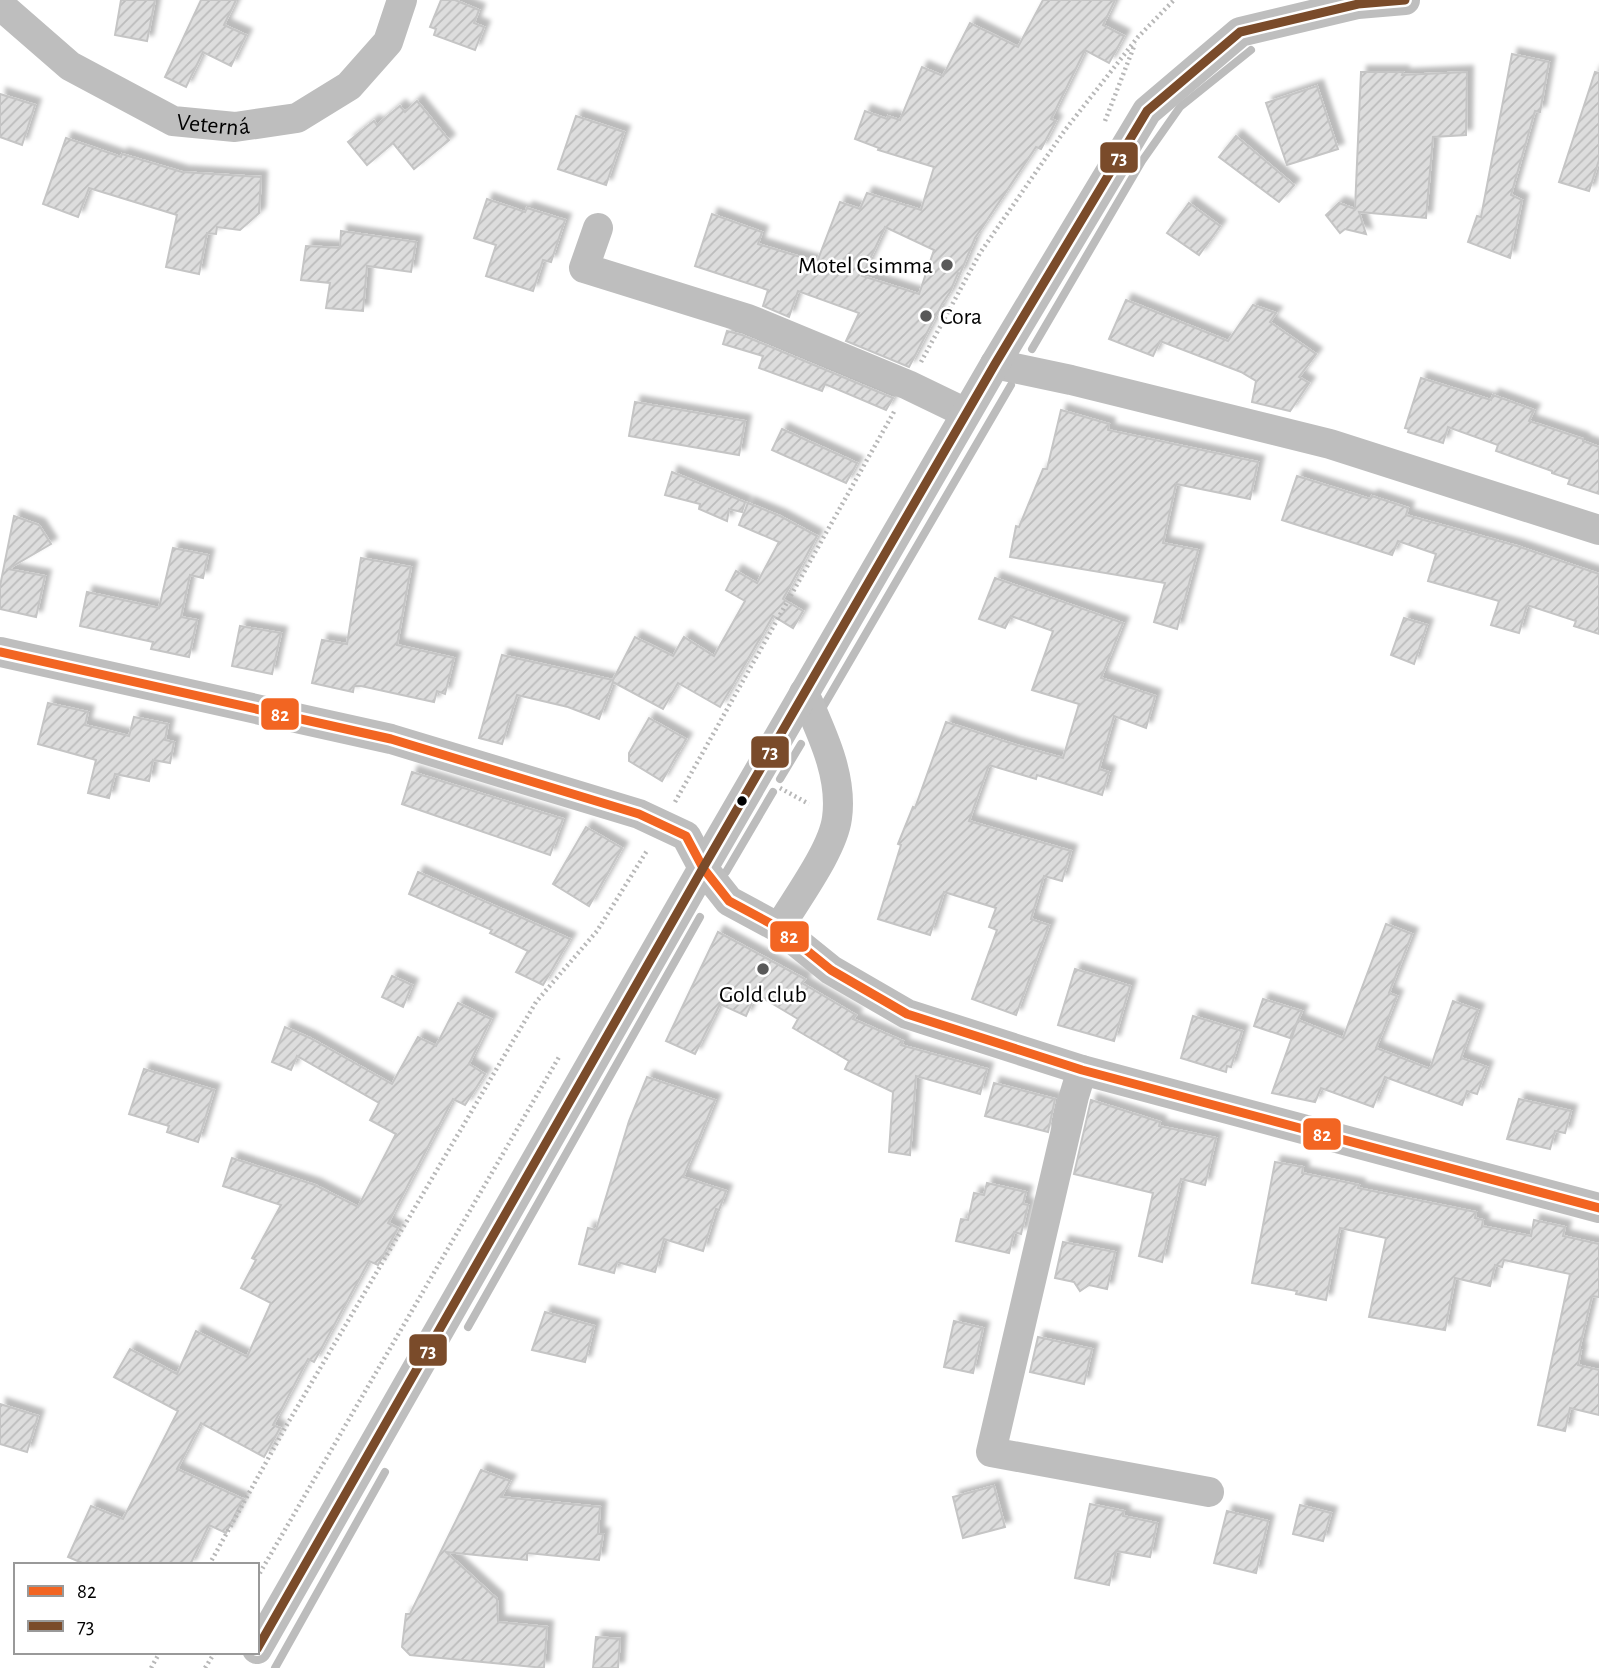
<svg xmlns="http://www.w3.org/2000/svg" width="1599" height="1668" font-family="'Alegreya Sans',sans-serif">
	<defs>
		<pattern id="building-hatch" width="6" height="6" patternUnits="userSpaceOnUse" patternTransform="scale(1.75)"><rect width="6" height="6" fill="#ddd"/><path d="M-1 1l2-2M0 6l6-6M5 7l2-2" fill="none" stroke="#bcbcbc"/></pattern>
		<filter id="shadow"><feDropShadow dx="6" dy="-6" stdDeviation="2" flood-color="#0004"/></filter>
	</defs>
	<rect width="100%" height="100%" fill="#fff"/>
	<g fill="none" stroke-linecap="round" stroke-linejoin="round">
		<g stroke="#bcbcbc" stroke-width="8">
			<path d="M1032,349L1142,161L1180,107L1251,50"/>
			<path d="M823,707L1011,385"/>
			<path d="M780,779L801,744"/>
			<path d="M726,872L773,792"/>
			<path d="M468,1327L700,917"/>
			<path d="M275,1668L385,1472"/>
		</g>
	</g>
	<g fill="url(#building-hatch)" stroke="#c5c5c5" stroke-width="2" fill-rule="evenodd" filter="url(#shadow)">
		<path d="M121,0H155L147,41L115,35Z"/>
		<path d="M201,0H236L224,25L246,35L231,66L203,52L186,87L165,77Z"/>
		<path d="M441,0H455L479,10L474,23L484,27L475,50L434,35L436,29L430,27Z"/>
		<path d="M1043,0H1115L1103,25L1124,36L1109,63L1085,50L1051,119L1056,121L1041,149L1036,147L975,238L960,274L958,273L950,292L942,304L909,367L846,341L859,313L798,291L789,317L763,306L768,290L695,266L712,214L762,232L758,244L817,262L840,202L860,209L867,193L921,210L934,167L878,150L879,148L855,139L865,111L887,119L888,116L900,120L922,67L943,76L970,23L1018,47ZM885,227L934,250L919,294L862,276Z"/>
		<path d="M1512,54L1549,62L1540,112L1535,111L1511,195L1522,200L1510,258L1468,242L1477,216L1481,217Z"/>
		<path d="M1361,72H1403L1402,75L1467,72L1466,135L1433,137L1426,218L1359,212L1366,234L1345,229L1340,233L1326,215L1339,203L1355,209Z"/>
		<path d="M1595,72L1599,73V160L1589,191L1559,182Z"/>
		<path d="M1317,86L1338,149L1287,165L1266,103Z"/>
		<path d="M0,94L35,105L22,145L0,137Z"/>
		<path d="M417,101L449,140L414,169L393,143L367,165L348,142L374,121L377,125L400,106L405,112Z"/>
		<path d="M576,116L624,132L606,185L558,169Z"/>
		<path d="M1236,136L1294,185L1279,202L1219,157Z"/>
		<path d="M66,138L121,157L122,154L182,172L261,177L259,213L240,230L217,227L216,234L207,233L199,274L166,267L177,215L89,188L78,217L43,204Z"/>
		<path d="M487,199L525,212L527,208L565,220L551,262L543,260L533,291L486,276L496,245L474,238Z"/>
		<path d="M1189,203L1220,226L1199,255L1167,233Z"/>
		<path d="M341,231L416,242L411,272L367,266L363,311L326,308L330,283L301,280L306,246L340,248Z"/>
		<path d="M1126,300L1228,341L1253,305L1276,313L1270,322L1316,354L1299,377L1309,383L1290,411L1252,402L1256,381L1241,372L1160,341L1153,356L1109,339Z"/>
		<path d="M727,331L742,335L893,398L886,410L825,384L822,391L759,368L763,356L723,344Z"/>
		<path d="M1421,378L1491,400L1493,395L1534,410L1529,421L1583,439V441L1599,447V494L1568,484L1570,479L1552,473V471L1496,451L1498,445L1448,427L1443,443L1408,432L1409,429L1405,428Z"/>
		<path d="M635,402L745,421L739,455L629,436Z"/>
		<path d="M1061,410L1109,424L1108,430L1258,462L1250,499L1176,484L1163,543L1198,550L1177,629L1154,622L1165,583L1010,557L1016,526L1019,527L1043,469H1047Z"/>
		<path d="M782,429L857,463L846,483L772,450Z"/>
		<path d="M672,472L745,502L742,512L729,509L727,521L699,509L700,504L665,495Z"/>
		<path d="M1297,476L1370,499L1372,496L1408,508L1406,515L1517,546L1599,574V634L1574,626L1576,621L1527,605L1519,633L1491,625L1499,601L1428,581L1436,554L1398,541L1392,555L1282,520Z"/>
		<path d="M748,503L780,516L817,536L783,599L803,611L793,628L773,616L720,707L678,683L663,709L613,682L599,719L568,707L517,695L502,744L479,738L502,655L613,680L635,637L673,656L684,637L714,656L745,601L726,590L736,571L757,583L779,542L739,525Z"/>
		<path d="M14,516L39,525L51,544L8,569L45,576L36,617L0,609V586Z"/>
		<path d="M173,548L208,555L203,578L190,575L181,617L197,620L189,657L151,649L153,642L80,626L87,592L159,608Z"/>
		<path d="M361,558L411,567L397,645L454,658L445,694L437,691L434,702L361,686H354L353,692L312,683L322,640L347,644Z"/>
		<path d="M995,578L1123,623L1101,678L1155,696L1146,728L1114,716L1099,769L1109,772L1102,795L1037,775L1036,779L989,765L969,821L1071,851L1062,881L1044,876L1031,919L1049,925L1016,1015L972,999L997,930L989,927L996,908L944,892L930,935L878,919L901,845L898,844L913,807L915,808L946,722L1016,745L1063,758L1079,704L1032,690L1053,631L1011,616L1005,628L979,619Z"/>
		<path d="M1404,618L1427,625L1414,664L1391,655Z"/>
		<path d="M240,626L281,633L272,674L232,666Z"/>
		<path d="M48,703L88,712L85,725L129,736L134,717L168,724L165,740L174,742L170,763L153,760L149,781L115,774L109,798L88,793L96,760L38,744Z"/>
		<path d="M649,718L686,739L662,781L629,761V753Z"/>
		<path d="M412,772L563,819L550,855L402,804Z"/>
		<path d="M586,827L622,848L589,906L553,884Z"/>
		<path d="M418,872L570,939L543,985L516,972L528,951L490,933L492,930L409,894Z"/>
		<path d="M1386,924L1412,934L1389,993L1397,996L1376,1048L1430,1069L1453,1001L1478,1010L1461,1058L1487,1067L1477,1094L1467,1091L1462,1105L1385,1077L1373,1107L1321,1088L1315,1102L1272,1093L1298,1020L1343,1038Z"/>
		<path d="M718,932L805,979L802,983L856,1015L853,1019L903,1041L901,1045L987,1069L980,1094L916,1076L910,1155L889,1152L893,1092L845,1069L849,1061L793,1028L798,1019L756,994L746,1016L720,1004L695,1054L666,1041Z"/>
		<path d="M1075,969L1130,986L1114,1041L1058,1025Z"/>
		<path d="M392,976L412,985L403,1007L382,997Z"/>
		<path d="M1263,999L1302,1011L1290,1038L1254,1026Z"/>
		<path d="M458,1003L491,1019L469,1064L485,1074L465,1105L453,1099L388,1223L398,1228L378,1265L369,1261L314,1362L308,1359L273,1425L280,1428L264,1457L201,1423L177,1469L243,1499L226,1533L209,1525L190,1565H87L68,1557L91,1506L123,1519L178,1411L114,1377L130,1349L177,1374L196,1331L247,1357L271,1303L241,1288L256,1260L252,1258L281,1205L223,1186L232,1158L315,1185L358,1207L396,1134L370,1120L379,1103L297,1056L291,1070L272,1062L285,1027L310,1038L392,1084L418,1037L436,1046Z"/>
		<path d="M1193,1016L1242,1031L1231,1067L1227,1066L1226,1072L1181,1058Z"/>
		<path d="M144,1069L214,1090L198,1142L167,1132L169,1126L129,1114Z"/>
		<path d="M647,1077L715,1100L683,1177L726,1191L719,1210L716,1209L703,1251L664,1239L655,1272L617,1262L614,1273L579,1264L588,1228L596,1230L629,1121Z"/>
		<path d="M994,1083L1055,1099L1048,1132L985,1116Z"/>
		<path d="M1519,1099L1571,1111L1565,1133L1555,1131L1550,1149L1507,1139Z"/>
		<path d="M1091,1100L1160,1122L1159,1126L1216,1138L1205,1185L1181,1179L1162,1262L1139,1256L1153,1193L1074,1174Z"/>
		<path d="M1275,1162L1303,1167L1302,1173L1359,1185L1358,1188L1476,1212L1475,1218L1483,1220L1482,1226L1531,1236L1534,1220L1565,1227L1563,1236L1599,1244V1297L1592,1296L1579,1350H1581L1578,1365L1599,1370V1415L1570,1408L1565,1431L1538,1425L1570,1274L1504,1260L1502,1267L1495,1265L1490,1286L1455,1278L1445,1330L1369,1317L1386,1238L1340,1228L1326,1300L1296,1294L1297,1291L1252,1283Z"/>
		<path d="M987,1183L1026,1192L1023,1204L1028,1205L1021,1234L1014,1232L1009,1253L956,1241L961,1219L968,1220L974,1193L984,1195Z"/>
		<path d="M1063,1242L1115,1252L1107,1289L1089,1285L1080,1291L1074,1282L1055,1278Z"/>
		<path d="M545,1312L594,1326L585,1362L532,1350Z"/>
		<path d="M954,1321L983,1328L973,1373L944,1367Z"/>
		<path d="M1038,1337L1092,1349L1084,1384L1030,1372Z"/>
		<path d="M0,1404L38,1416L27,1452L0,1444Z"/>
		<path d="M481,1470L510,1481L501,1497L600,1507L598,1534H603L599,1560L527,1553V1560L446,1552L497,1599L498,1622L547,1627L544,1668L410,1655L402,1647L406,1614H410Z"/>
		<path d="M994,1486L1005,1527L963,1538L953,1497Z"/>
		<path d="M1090,1504L1124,1511L1123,1516L1157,1523L1150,1557L1116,1551L1109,1585L1075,1578Z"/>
		<path d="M1300,1505L1331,1513L1323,1541L1293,1534Z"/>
		<path d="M1227,1511L1268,1521L1256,1573L1214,1563Z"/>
		<path d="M596,1637L620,1639L618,1668H593Z"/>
	</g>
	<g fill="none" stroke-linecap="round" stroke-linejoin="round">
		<g stroke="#b8b8b8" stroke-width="4.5" stroke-dasharray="2 3.5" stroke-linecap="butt">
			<path d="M1105,121L1135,44"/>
			<path d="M921,362L980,253L1065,130L1138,37L1174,0"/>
			<path d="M780,788L809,804"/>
			<path d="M675,802L895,410"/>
			<path d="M209,1565L289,1421L536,1002L597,931L648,849"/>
			<path d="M257,1578L559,1057"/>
			<path d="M151,1668L160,1652"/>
			<path d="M205,1668L215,1652"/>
		</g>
		<g stroke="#bebebe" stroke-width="30">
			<path id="s1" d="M0,5L70,66L173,121L235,127L297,118L349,86L388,42L402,0"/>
			<path d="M598,228L584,268L748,319L908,385L966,413"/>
			<path d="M995,364L1071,380L1330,444L1599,530"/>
			<path d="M0,652L391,739L639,814L686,836L703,868L729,901L779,928L831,970L907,1014L1082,1070L1599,1208"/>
			<path d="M779,928C796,899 833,850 837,818C843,775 821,732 804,693"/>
			<path d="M1082,1070L1074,1096L991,1452L1209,1492"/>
			<path d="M257,1649L703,868L995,364L1147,111L1240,32L1358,4L1405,0"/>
		</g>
		<g stroke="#fff" stroke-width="14">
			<path id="bus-1" d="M0,652L391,739L639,814L686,836L703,868L729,901L779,928L831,970L907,1014L1082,1070L1599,1208"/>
		</g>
		<g stroke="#fff" stroke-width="14">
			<path id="bus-2" d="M257,1649L703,868L995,364L1147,111L1240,32L1358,4L1405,0"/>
		</g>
		<use href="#bus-1" stroke="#f26522" stroke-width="9"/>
		<use href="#bus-2" stroke="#7a4b2a" stroke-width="9"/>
	</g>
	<g fill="#595959" stroke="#fff" stroke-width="2.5">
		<circle cx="947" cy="265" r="7"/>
		<circle cx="926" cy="316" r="7"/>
		<circle cx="763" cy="969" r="7"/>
	</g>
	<circle fill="#000" stroke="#fff" stroke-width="2.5" cx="742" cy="801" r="6"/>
	<g text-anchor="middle" stroke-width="5" stroke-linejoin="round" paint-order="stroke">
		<g font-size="24" fill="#000" stroke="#fff">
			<text dy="8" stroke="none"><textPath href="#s1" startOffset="250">Veterná</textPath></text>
		</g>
		<g font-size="24" fill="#000" stroke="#fff" text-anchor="end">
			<text x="933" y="273">Motel Csimma</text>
			<text x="940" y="324" text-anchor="start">Cora</text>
			<text x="763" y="1002" text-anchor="middle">Gold club</text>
		</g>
	</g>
	<g stroke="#fff" stroke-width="2.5">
		<rect x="1099" y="141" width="40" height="33" rx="7" fill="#7a4b2a"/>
		<rect x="260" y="697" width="40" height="34" rx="7" fill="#f26522"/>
		<rect x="750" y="735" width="40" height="34" rx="7" fill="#7a4b2a"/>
		<rect x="769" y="920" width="41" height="33" rx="7" fill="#f26522"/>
		<rect x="1302" y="1117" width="40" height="34" rx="7" fill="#f26522"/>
		<rect x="408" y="1333" width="40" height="34" rx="7" fill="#7a4b2a"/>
	</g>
	<g font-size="19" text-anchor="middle" font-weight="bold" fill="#fff">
		<text x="1119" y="164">73</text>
		<text x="280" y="721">82</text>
		<text x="770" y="758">73</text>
		<text x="789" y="943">82</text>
		<text x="1322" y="1141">82</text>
		<text x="428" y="1357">73</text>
	</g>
	<rect x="14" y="1563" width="245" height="91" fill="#ffffff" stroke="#999999" stroke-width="2"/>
	<rect x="28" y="1586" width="35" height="10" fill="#f26522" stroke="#999999" stroke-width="2"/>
	<text x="77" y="1598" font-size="21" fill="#000000">82</text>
	<rect x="28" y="1621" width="35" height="10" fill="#7a4b2a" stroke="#999999" stroke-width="2"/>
	<text x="77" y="1633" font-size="21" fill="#000000">73</text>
</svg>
